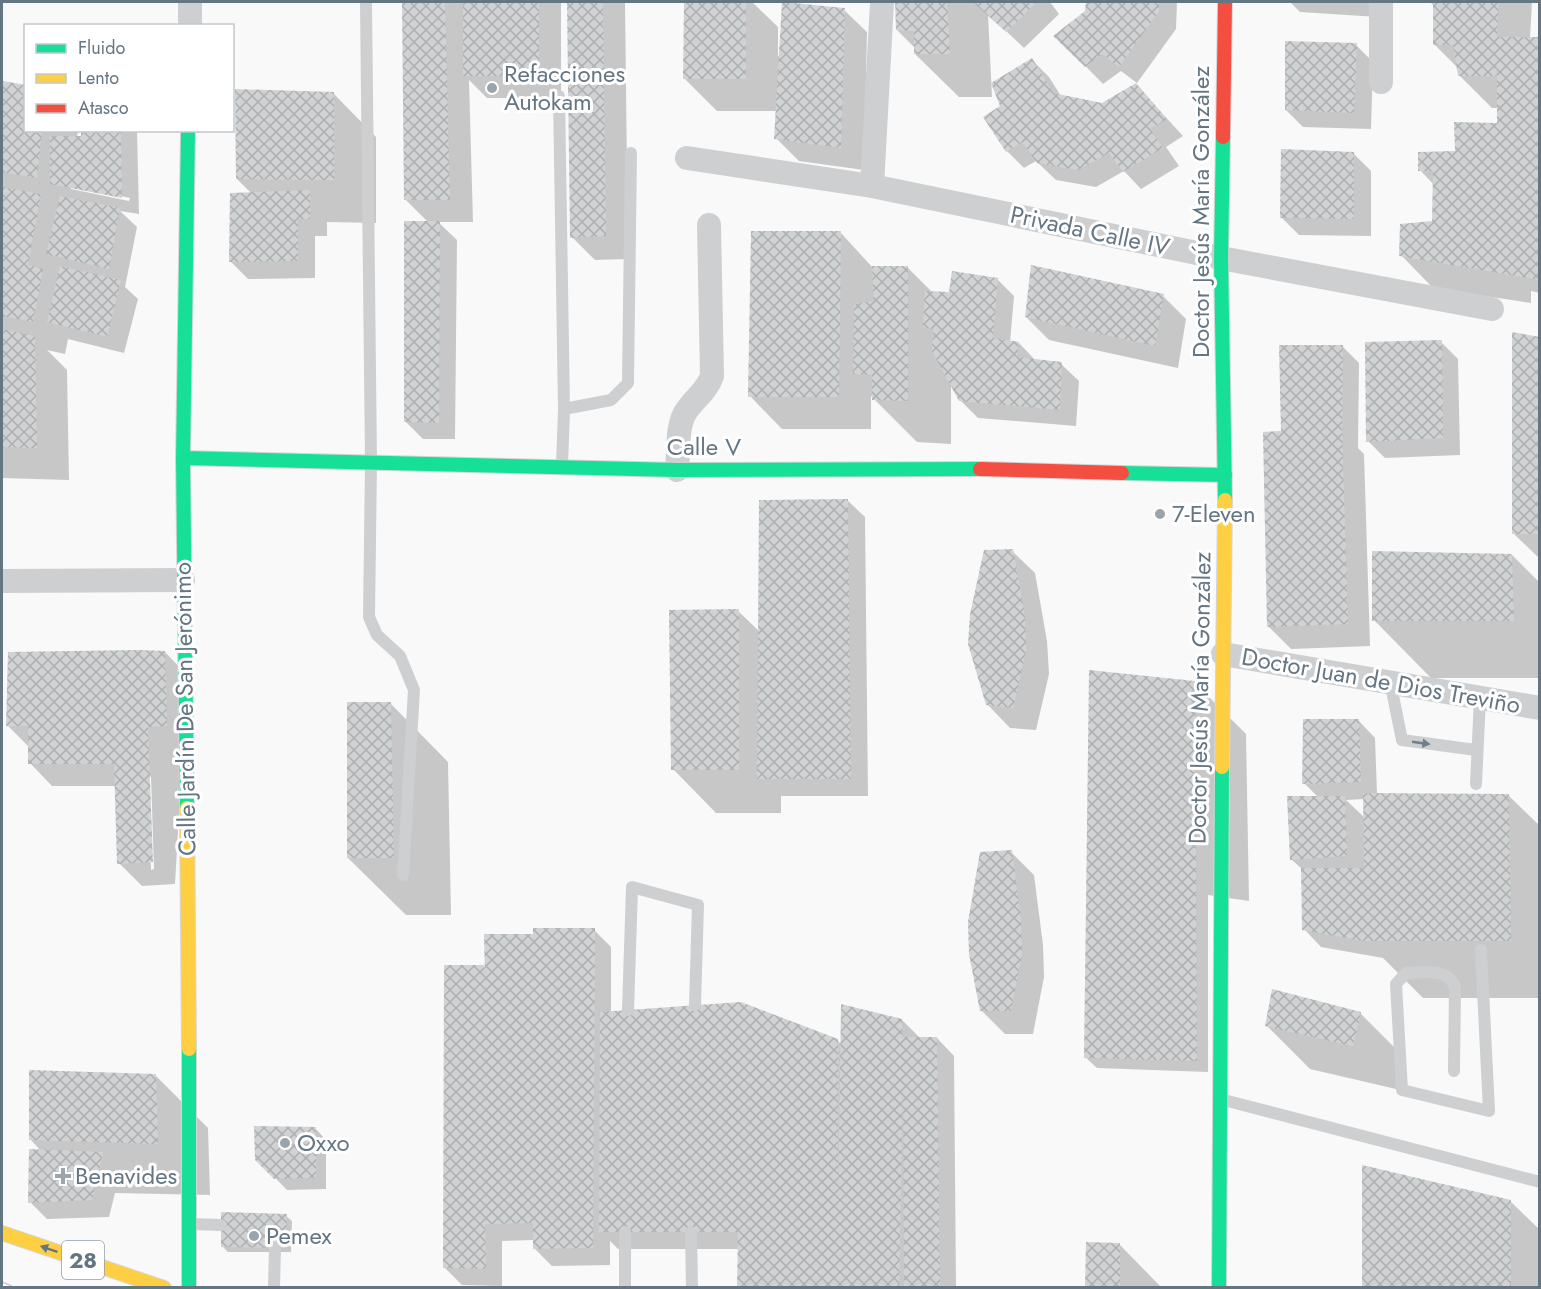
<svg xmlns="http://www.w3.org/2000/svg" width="1541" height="1289" font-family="Jost,sans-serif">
	<defs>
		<pattern id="building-cross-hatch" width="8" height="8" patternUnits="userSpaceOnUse" patternTransform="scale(1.5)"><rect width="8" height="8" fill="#d0d2d3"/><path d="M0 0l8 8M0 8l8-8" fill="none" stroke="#acafb1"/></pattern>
	</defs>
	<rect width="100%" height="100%" fill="#f9f9f9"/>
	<g fill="#0003" fill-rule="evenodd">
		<path d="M404,2H561V98H487L469,80L473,222H438L457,240L455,439H423L405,421L429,223L405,199Z"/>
		<path d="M568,2H625L628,259L595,260L572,237Z"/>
		<path d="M685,2H752L778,27V56H780L783,2L844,10L867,32L864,170L799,161L776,138L777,111H717L684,78Z"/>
		<path d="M896,2H1050L1059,14L1024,48L988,14L992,97H959L915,54V48L897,30Z"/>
		<path d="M1088,2H1177L1176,29L1137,83L1121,71L1103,84L1056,36L1087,12Z"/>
		<path d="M1290,2H1378V17L1300,12Z"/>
		<path d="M1430,2H1532L1530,39H1540V293L1531,291V303L1433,288L1401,255L1433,223L1434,185L1420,170L1499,127V108H1492L1459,75L1458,68L1434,44V6Z"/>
		<path d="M1356,45L1373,62L1371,129L1303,127L1286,110Z"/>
		<path d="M1032,60L1049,77L1061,96L1103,104L1136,85L1183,136L1166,147L1179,166L1141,189L1124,171L1096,187L1056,180L1036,161L1024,168L1007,151L1002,106Z"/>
		<path d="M4,82L26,130H78L77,138H83L82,130H137L139,214L120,211L137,227L125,287L138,299L124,353L68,339L65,354L47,350L67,370L69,480L2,478V95ZM71,186L130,198L129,201L71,189Z"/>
		<path d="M333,93L376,137V223L327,222V236H315V278L248,279L230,261L252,194L237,179Z"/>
		<path d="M1353,153L1371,171V236L1299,235L1281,217Z"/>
		<path d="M841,233L873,268H908L933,293L950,294L997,279L1014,296L1010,342L1019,343L1036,361L1061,364L1079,381L1076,426L978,418L960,400L951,383V444L917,442L871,396V429H782L750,396Z"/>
		<path d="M1163,296L1186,319L1178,368L1049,340L1026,317Z"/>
		<path d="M1540,339V559L1514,534Z"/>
		<path d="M1441,342L1458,359L1460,455L1385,458L1368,441Z"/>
		<path d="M1342,346L1359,363L1358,448L1364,454L1370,646L1291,649L1268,626L1283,433Z"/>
		<path d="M847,500L865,517L868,796H781V813H716L673,769L738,611L760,632Z"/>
		<path d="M1012,551L1035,573L1047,641L1049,674L1036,730L1010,728L987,704Z"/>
		<path d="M1512,555L1540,583V678H1431L1374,620Z"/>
		<path d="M165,652L187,675L175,884L142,886L119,863L116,786H52L30,763V748L7,725ZM148,777H151L154,869L151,870Z"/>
		<path d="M1194,682L1246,734L1249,901L1208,895V1072L1097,1068L1085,1057Z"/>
		<path d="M391,704L448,762L451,915H406L348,858Z"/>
		<path d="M1358,720L1375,738L1377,794L1508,795L1540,826V998H1423L1383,958L1321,947L1304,929L1303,870L1291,859L1318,797L1304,783ZM1364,799L1365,818L1346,800Z"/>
		<path d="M1011,852L1034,875L1043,945L1044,977L1033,1034H1005L982,1011Z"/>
		<path d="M594,930L611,947V1013L837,1040L842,1045L902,1020L920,1038H937L954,1056L956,1288H739V1249H618L610,1241V1265L552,1266L534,1248V1240L502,1241V1286L462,1285L444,1267L446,967H486L534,935Z"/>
		<path d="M1360,1013L1403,1056L1396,1089L1310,1069L1267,1026Z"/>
		<path d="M156,1076L208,1128L210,1195L115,1193L109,1217L47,1219L30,1202L41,1151L31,1140Z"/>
		<path d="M315,1128L326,1140V1189L287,1190L257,1159Z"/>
		<path d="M1510,1201L1540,1230V1288H1364Z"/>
		<path d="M286,1216L292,1221L291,1252H228L222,1246Z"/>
		<path d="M1119,1244L1162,1288H1087Z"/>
	</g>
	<g fill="url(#building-cross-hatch)">
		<path d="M402,2H445L450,200H404Z"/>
		<rect x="463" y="2" width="76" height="74"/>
		<path d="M567,2H603L606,236L570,238Z"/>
		<path d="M684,2H746V79H683Z"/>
		<path d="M782,2L845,8L841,148L774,139Z"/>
		<path d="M895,2H947L950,54H914V31L896,30Z"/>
		<path d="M973,2H1037L1006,32Z"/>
		<path d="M1086,2H1159V11L1119,67L1102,54L1085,67L1053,36L1085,11Z"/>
		<path d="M1433,2H1499L1497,37H1540V280L1399,256L1400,224L1432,221L1433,171H1418V152L1455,151L1454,122L1497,123V56L1496,76H1458L1453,45H1433Z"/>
		<path d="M1285,41L1357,43L1354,113L1285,110Z"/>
		<path d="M1032,58L1053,93L1102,103L1136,83L1167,119L1150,129L1163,148L1123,172L1109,153L1078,170L1037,163L1022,142L1006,152L983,117L1000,106L991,83Z"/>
		<path d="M3,81L26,85V130H42L37,178L2,172Z"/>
		<path d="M235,89L334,92V180L236,179Z"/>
		<path d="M81,130H121L122,198L50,184V136H81Z"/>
		<path d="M1281,149L1354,152V219L1280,218Z"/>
		<path d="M2,187L41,194L28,265L43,269L33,322L2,316Z"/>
		<path d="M310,190V219H298V261L229,262L230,193Z"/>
		<path d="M60,196L120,208L109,269L46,254Z"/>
		<path d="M404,221H440L439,423L404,422Z"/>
		<path d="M751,231H841L839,397H748Z"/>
		<path d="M1031,265L1164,294L1155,346L1025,317Z"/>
		<path d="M60,266L121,280L107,337L47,322Z"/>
		<path d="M872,266H908V401L872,400V375L853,374L854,304L874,301Z"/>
		<path d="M952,271L998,278L993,338L1019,342L1017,357L1062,362L1060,410L959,401L932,351L933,329L923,327L925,291L949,292Z"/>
		<path d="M2,329L35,336L37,448L2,447Z"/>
		<path d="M1512,332L1540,337V534H1512Z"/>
		<path d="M1442,340L1443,438L1366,442L1365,342Z"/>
		<path d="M1279,345H1343L1342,429L1348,624L1267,627L1263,432L1281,431Z"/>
		<path d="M848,499L851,779H757L759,500Z"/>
		<path d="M1013,549L1025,617L1026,651L1013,708L986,705L968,644L970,614L984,550Z"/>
		<path d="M1372,551L1512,554L1514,621H1372Z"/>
		<path d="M739,609V770H671L669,610Z"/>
		<path d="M139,650L165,651L167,726L148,727L153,862L117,864L114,764H28V726H6L8,652Z"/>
		<path d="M1089,670L1195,681L1197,1061L1084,1058Z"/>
		<path d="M347,702H391L394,858H347Z"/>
		<path d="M1303,719H1359L1361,782L1302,784Z"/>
		<path d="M1363,793L1509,794L1511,941H1364L1302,930L1301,868H1364Z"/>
		<path d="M1287,796H1345L1347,856L1290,860Z"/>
		<path d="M1012,850L1021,921L1022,954L1011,1011H980L969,954L968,922L980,852Z"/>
		<path d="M533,928H595L593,1248L533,1249V1223L485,1224L486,1269L443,1268L444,965H484L485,979L484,934H533Z"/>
		<path d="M1272,989L1361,1012L1353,1046L1265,1026Z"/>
		<path d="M741,1002L838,1039V1219L841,1004L902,1019V1037H937L940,1288H904L903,1081L899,1288H737L738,1232H599L600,1012Z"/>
		<path d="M29,1070L156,1074L158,1144L29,1140Z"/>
		<path d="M254,1126L316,1127V1178L274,1179L255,1160Z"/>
		<path d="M29,1149L103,1152L92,1200L28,1203Z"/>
		<path d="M1362,1165L1511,1200V1288H1362Z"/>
		<path d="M221,1212L287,1214L286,1248L221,1247Z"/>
		<path d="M1086,1242L1120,1243V1288H1085Z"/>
	</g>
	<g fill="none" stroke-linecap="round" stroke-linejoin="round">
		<g stroke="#d5d6d7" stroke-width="16">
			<g id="fast">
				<path d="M1223,137L1221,258L1225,500"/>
				<path d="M183,458L677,470L980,469"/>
				<path d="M1122,473L1225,475"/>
				<path d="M187,808L183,458L188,130"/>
				<path d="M189,1288V1049"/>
				<path d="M1219,1288L1222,767"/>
			</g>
		</g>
		<g stroke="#d5d6d7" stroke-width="16">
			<g id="slow">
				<path d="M1222,767L1225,500"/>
				<path d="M187,808L189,1049"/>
				<path d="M2,1233L164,1288"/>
			</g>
		</g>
		<g stroke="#d5d6d7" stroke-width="16">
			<g id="jam">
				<path d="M1223,137L1225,2"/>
				<path d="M980,469L1122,473"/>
			</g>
		</g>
		<g stroke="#cecfd0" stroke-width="12">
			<path d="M366,2L371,463L369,617L377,635L400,656L414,690L403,875"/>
			<path d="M559,96L564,409"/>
			<path d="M562,466L564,409L611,400L628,383L631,153"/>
			<path d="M1390,681L1402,740L1476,750"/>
			<path d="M1476,784L1480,698"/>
			<path d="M628,1010L632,887L698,905L695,1005"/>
			<path d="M1454,1071L1455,986C1445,967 1425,973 1406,973L1396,984L1402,1090L1489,1111L1481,950"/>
			<path d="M1220,1099L1540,1182"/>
			<path d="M192,1224L221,1225"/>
			<path d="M691,1232L692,1288"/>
			<path d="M274,1288L275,1247"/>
			<path d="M625,1288V1232"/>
		</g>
		<g stroke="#cecfd0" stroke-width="24">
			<path d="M190,26V2"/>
			<path d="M1381,82V2"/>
			<path d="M687,158L872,186L1221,258L1492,309"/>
			<path d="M872,186L882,2"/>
			<path d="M677,470C679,452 676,424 687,410C696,397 706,392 712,376L709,225"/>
			<path d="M2,581L183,580"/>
			<path d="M1223,654L1540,708"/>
		</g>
		<use href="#fast" stroke="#16e098" stroke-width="14"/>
		<use href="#slow" stroke="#ffcf43" stroke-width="14"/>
		<use href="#jam" stroke="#f24e42" stroke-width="14"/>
		<g stroke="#c3c5c6" stroke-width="7">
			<path id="rail" d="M2,1285L9,1288"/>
		</g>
		<use href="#rail" stroke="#fff" stroke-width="4.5" stroke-dasharray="14" stroke-linecap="butt"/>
	</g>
	<defs><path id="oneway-solid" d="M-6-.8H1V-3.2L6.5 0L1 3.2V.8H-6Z" transform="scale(1.5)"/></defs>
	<use fill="#707f8b" href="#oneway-solid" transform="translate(1421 743) rotate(8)"/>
	<use fill="#657683" href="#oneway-solid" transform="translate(49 1249) rotate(-161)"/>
	<g fill="#99a4ac" stroke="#fff" stroke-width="2">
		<circle cx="492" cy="88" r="6"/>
		<circle cx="1160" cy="514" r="6"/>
		<circle cx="285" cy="1143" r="6"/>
		<path d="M60 1167h6v6h6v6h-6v6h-6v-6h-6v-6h6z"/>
		<circle cx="254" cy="1236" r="6"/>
	</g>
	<g text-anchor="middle" stroke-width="6" stroke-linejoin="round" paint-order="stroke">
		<rect fill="#fff" stroke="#939fa8" stroke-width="1.5" x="62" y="1241" width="42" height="38" rx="4.5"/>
		<g font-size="22" font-weight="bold" fill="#657683">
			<text x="83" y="1268">28</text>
		</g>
		<g font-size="24" fill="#657683" stroke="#fff" text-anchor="start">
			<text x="504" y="82">Refacciones<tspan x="504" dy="28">Autokam</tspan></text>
			<text x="1172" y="522">7-Eleven</text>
			<text x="297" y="1151">Oxxo</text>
			<text x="75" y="1184">Benavides</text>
			<text x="266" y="1244">Pemex</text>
		</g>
		<g font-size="24" fill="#657683" stroke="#fff">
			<text transform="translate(1201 212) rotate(-90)" y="8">Doctor Jesús María González</text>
			<text transform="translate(1090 231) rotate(12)" y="8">Privada Calle IV</text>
			<text x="704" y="455">Calle V</text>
			<text transform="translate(1381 681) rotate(10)" y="8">Doctor Juan de Dios Treviño</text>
			<text transform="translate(1200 698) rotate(-89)" y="8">Doctor Jesús María González</text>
			<text transform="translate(185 709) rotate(-91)" y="8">Calle Jardín De San Jerónimo</text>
		</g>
	</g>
	<rect width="1541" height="1289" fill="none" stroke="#657683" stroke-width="6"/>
	<rect x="24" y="24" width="210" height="108" fill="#ffffff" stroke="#c1c8cd" stroke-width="1.5"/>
	<rect x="36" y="44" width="30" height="9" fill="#16e098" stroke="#c1c8cd" stroke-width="1.5"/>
	<text x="78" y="54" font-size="18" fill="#657683">Fluido</text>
	<rect x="36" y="74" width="30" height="9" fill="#ffcf43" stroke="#c1c8cd" stroke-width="1.5"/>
	<text x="78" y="84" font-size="18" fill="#657683">Lento</text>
	<rect x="36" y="104" width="30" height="9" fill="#f24e42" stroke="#c1c8cd" stroke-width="1.5"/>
	<text x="78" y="114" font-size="18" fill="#657683">Atasco</text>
</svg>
